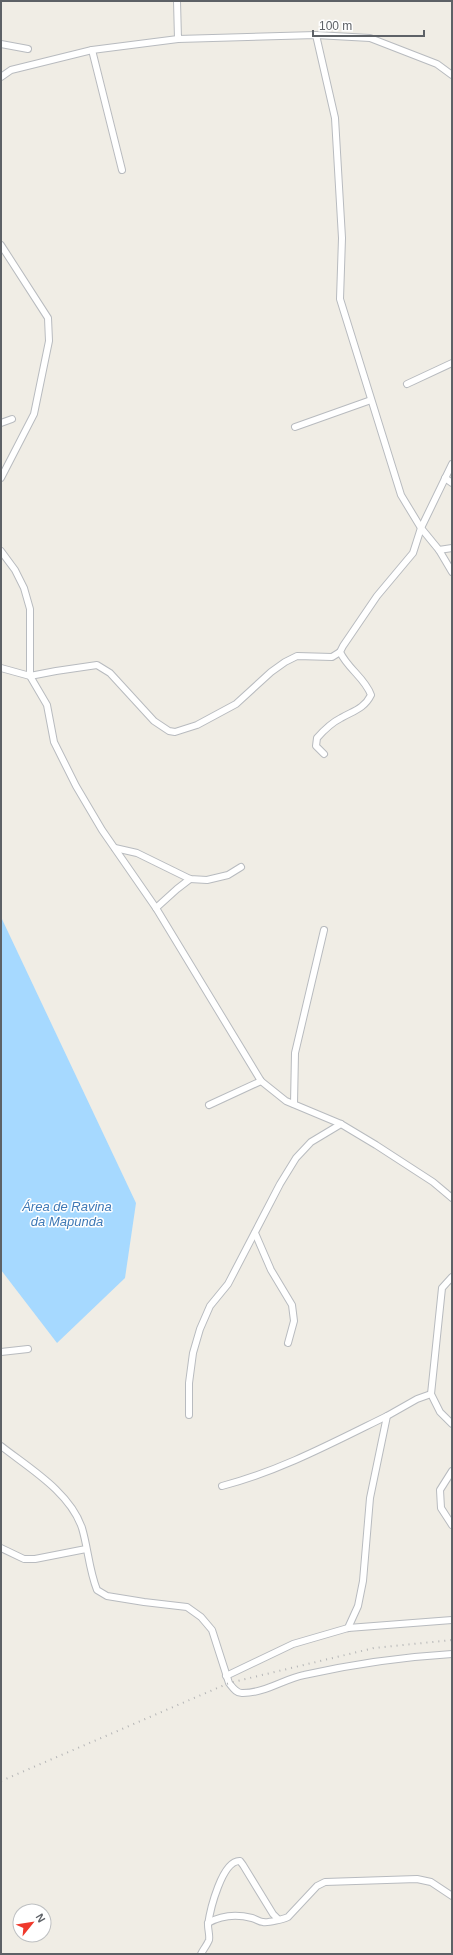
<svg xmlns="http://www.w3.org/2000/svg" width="453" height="1955" font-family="Helvetica,sans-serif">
	<rect width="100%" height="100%" fill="#f0ede5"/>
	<path fill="#a6d9ff" d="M1,917L136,1203L125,1278L57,1343L1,1270Z"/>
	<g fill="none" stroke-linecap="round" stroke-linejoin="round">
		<g stroke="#b8bbbf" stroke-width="8">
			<g id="minor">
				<path d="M177,1L178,39L316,35L370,38L437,64L452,75"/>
				<path d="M316,35L335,118L342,238L340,299L401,495L421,528L439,550L452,572"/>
				<path d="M1,44L28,49"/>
				<path d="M92,50L122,170"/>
				<path d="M1,77L11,70L92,50L178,39"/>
				<path d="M1,245L48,318L49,341L34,414L1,478"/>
				<path d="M407,384L452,363"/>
				<path d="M1,423L12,419"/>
				<path d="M295,427L371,400"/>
				<path d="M445,478L452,483"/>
				<path d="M439,550L452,548"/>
				<path d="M1,551L15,570L24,588L30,609V676L47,705L54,742L76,786L102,830L156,908L261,1081L286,1101L341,1124L376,1145L433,1182L452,1198"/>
				<path d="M1,668L30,676L56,671L97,665L110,673L154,721L169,731L175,732L197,725L236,704L271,672L285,662L297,656L332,657L340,652"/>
				<path d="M324,754L316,746L317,738C324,730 331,723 341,718C353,711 364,709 371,695C365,678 348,669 340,652L343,646L377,596L413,553L421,528L452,464"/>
				<path d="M115,848L137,853L190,879L207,880L228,875L241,867"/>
				<path d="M156,908L177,889L190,879"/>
				<path d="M294,1104L295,1053L324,930"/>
				<path d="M209,1105L261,1081"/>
				<path d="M255,1233L271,1270L292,1305L294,1321L288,1343"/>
				<path d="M452,1277L442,1288L431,1394L440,1412L452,1424"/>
				<path d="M1,1352L28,1349"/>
				<path d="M189,1415V1383L193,1353L200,1329L210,1306L228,1284L280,1184L296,1158L311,1142L341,1124"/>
				<path d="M1,1446C29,1468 70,1492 82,1528C88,1548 89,1570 97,1590L107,1596L144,1602L187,1607L201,1617L212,1630L229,1683C233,1688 237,1694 243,1693C265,1693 284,1679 304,1675C353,1664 402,1657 452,1654"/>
				<path d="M452,1471L440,1490L441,1508L452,1525"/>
				<path d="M222,1486C280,1471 334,1442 387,1416"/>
				<path d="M1,1548L24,1559H35L86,1549"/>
				<path d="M348,1628L358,1606L363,1581L370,1498L387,1416L417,1399L431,1394"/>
				<path d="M226,1676L293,1644L348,1628L452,1620"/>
				<path d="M208,1923C222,1915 236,1914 252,1918C256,1919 259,1922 263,1922C268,1923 284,1919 288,1917L317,1886L325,1882L417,1879L431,1882L452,1896"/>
				<path d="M201,1954C203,1950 207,1945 209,1940C210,1936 208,1930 208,1925C210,1910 222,1860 240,1861L243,1865L273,1914L278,1919"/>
			</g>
		</g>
		<use href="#minor" stroke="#fff" stroke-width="6"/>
		<path stroke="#b4b5b6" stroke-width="2" stroke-dasharray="1 5" stroke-linecap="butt" d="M1,1781L229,1683L374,1648L452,1640"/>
	</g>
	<g text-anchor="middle" stroke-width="3" stroke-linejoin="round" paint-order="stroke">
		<g font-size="13" font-style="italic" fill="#3e79b6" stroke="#fff">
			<text x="67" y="1211">Área de Ravina<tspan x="67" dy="15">da Mapunda</tspan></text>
		</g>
	</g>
	<rect width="453" height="1955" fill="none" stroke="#5d6166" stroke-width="4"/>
	<g transform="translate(32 1923) rotate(60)"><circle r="19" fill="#ffffff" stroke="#bec0c2"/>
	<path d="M0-3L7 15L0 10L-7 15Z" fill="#ef392c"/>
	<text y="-6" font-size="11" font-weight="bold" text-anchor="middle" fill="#5d6166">N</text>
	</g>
	<path d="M313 30v6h111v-6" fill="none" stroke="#5d6166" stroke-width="2"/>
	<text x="319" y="30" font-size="12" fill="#5d6166" stroke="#ffffff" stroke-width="3" paint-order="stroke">100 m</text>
</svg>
